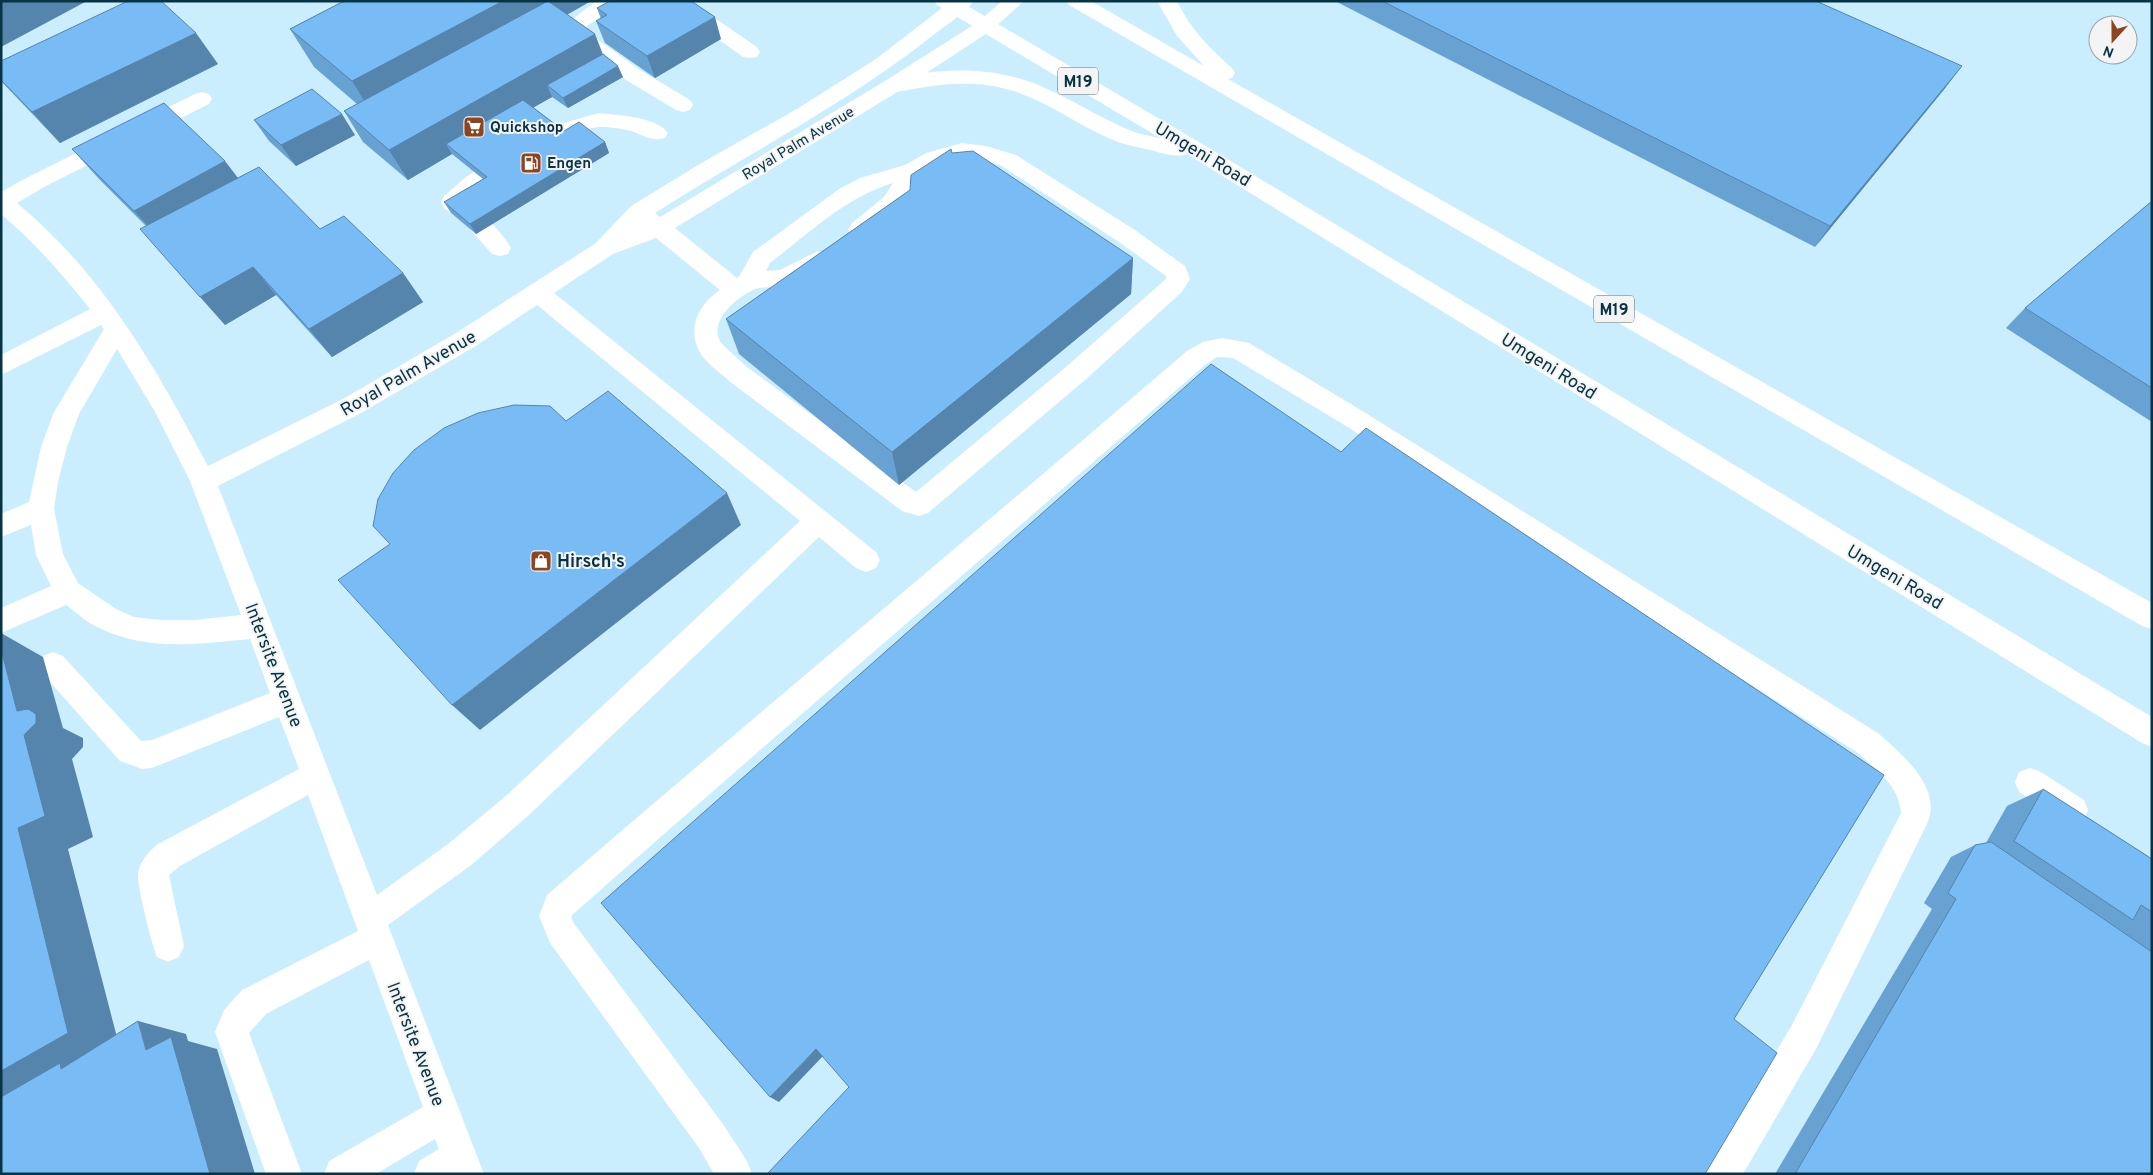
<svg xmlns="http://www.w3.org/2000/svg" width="2153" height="1175" font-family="Overpass,sans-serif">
	<rect width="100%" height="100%" fill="#caeefd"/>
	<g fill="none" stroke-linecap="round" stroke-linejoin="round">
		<g fill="#fff" fill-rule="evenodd">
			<path d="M596,1H622L619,5L587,26V32L640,70L690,100L693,105L690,110L683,112L676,110L626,80L576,45L567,34L566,26L569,22Z"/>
			<path d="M660,1H686L700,8L757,47L760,52L757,57L750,58L743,57L686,16L663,5Z"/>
			<path d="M951,1H974C964,15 940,29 927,40C842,106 746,155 655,213L660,217L885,81L978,22L1002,1H1024L992,30L899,91L675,228L737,278L740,275L753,252L839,189L860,178L905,165L926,153L962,143L986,146L1016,155L1135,230L1185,266L1190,279L1182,292L1085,380L928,513L919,516L902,511L729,381C721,373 710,366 703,357C685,333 697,305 720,290L656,238L613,254L554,293L876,552L880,560L876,568L866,572L856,568L819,537L529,815L470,866L388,925L484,1174H414L419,1161L439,1149L435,1139L376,1174H324L329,1161L423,1107L369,960L266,1014L249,1033L302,1174H266L215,1032L224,1010L242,990L358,931L308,795L180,866L169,875L184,946L179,957L168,962L157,957C152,946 136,882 138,873C141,860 148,852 158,844L299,769L279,717L152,768L142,769L120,761L43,674L39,665L43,656L53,652L63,656L141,741L152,740L270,693L250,639C197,644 147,652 97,627C86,622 76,612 66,605L1,633V608L51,586L36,555L31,525L1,537V514L29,502L41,447L54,412L104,329L101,325L1,375V355L90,309C63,275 35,243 1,214V192L28,177L195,94L202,92L209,94L212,99L209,104L44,187L17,203C104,275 156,368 208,466L343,399L456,333L596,243L631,206L703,162L797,109L876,59ZM962,157L984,160L1000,165L1119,242L1166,276V279L1067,366L916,492L747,367L721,343C708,321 735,299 753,290C762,286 774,288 784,287C796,284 824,269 830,259L826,253L818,251L780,270L766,271L770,263C808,234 846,197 893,183L884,197L851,224L848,230L851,236L859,238L867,236L900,209L921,175L942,163ZM537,305L800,521L507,795L448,844L377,895L218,486L361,413L474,347ZM117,349L155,412L190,481L241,615L195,620H161L134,617L116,609L78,583L63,554L54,509L58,482L67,447L79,414Z"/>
			<path d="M599,113C617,115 658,117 668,133L665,138C652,142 643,135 631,131C623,129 610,127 601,127C569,127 490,180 466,202C483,214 501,230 511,248L508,254L500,256L492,254L467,226L444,208L441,202L444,196L466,177L487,163L553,126Z"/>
			<path d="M1222,338L1249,343L1364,412L1878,733C1903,755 1943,788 1927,824L1816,1049L1743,1174H1705L1710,1161L1792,1025L1901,813C1899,785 1876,770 1858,753L1346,426L1233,358L1217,357L1205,365C994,549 781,730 571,916L573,922L723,1124L747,1161L752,1174H714L699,1148L550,943L539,916L547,895C759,712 975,533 1187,351L1203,342Z"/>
			<path d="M2030,768L2041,772L2084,800L2088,810L2084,820L2073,825L2062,820L2019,792L2015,782L2019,772Z"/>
		</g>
		<g fill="#fff" fill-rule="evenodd">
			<path d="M934,1H959L1209,148L2152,717V747L2142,743L1187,154C1175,158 1162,153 1150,150C1138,147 1124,145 1113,140C1075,124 1042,97 1002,88C965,79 928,86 892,93L885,91L882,86L885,81C937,67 995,65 1045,88C1073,100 1099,117 1127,129C1138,134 1150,136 1160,138L937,5Z"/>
			<path d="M1066,1H1091L1204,66L1177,36L1157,1H1177C1190,29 1210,48 1232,68L1235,73L1232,78L1228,79L2152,603V629L2142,626L1069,5Z"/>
		</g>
	</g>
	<g fill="#68a2d3">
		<path d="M344,1H591L567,15L623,77L568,108L552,97L533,107L564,131L605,142L609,153L476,234L451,213L444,202L483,179L452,154L408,180L363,142L344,111L357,104L314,67L290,29Z"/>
		<path d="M1335,1H1816L1946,87L1815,247Z"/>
		<path d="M597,8L721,39L655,78L605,43L596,21L601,19Z"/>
		<path d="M1,61L218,64L60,143L1,81Z"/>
		<path d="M254,120L355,135L296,166L269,141Z"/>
		<path d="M72,149L238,178L320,229L403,273L423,302L332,357L276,295L225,325L146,226L99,179Z"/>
		<path d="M952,153L1133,258L1131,294L899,485L739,354L726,319L910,190Z"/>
		<path d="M2152,201V422L2006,328L2025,308Z"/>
		<path d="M2043,789L2152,859V1174H1775L1932,909L1924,903L1951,857L1975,845L1986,843L2007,806Z"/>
	</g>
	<g fill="#5584ac">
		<path d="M1,1H87L1,47Z"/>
		<path d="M503,1H591L376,120L352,81Z"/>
		<path d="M715,17L721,39L655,78L647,56Z"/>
		<path d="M196,33L218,64L60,143L32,112Z"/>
		<path d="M595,34L607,65L547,85L552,97L456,152L446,144L452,154L408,180L389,150Z"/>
		<path d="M618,66L623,77L568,108L563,98Z"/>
		<path d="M1962,66L1946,87L1815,247L1830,226Z"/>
		<path d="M342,114L355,135L296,166L281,145Z"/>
		<path d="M605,142L609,153L476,234L470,224Z"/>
		<path d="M225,161L248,191L161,240L134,211Z"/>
		<path d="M1133,258L1131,294L899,485L892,452Z"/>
		<path d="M253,267L276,295L225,325L200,297Z"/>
		<path d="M403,273L423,302L332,357L309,329Z"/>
		<path d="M727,493L741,525L480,730L452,705Z"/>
		<path d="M1,633L43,657L63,728L83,738V747L72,759L93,837L68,849L119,1045L1,1114V1071L18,828L1,649Z"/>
		<path d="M138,1021L186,1034L188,1041L217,1049L255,1174H210L146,1050Z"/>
		<path d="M816,1049L824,1055L779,1102L770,1097Z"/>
	</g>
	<g fill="#79bcf5" stroke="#5584ac">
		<path d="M128,1H161L196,33L32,112L1,80V61Z"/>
		<path d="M344,1H503L352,81L290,29Z"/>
		<path d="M548,1L595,34L389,150L344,111Z"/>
		<path d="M610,1H691L715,17L647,56L596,21L607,15L597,8Z"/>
		<path d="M1382,1H1816L1962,66L1830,226Z"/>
		<path d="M603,54L618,66L563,98L547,85Z"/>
		<path d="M312,89L342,114L281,145L254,120Z"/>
		<path d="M523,100L564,131L579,122L605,142L470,224L444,202L487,177L446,144Z"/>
		<path d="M164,103L225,161L134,211L72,149Z"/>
		<path d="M951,149L952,153L973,151L1133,258L892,452L726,319L910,190L911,175Z"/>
		<path d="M259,167L320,229L344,216L403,273L309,329L253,267L200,297L140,229Z"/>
		<path d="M2152,201V388L2025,308Z"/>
		<path d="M1211,364L1341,452L1366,428L1884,775L1734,1019L1777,1053L1705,1174H767L849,1087L816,1049L770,1097L601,903Z"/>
		<path d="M608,391L727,493L452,705L338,580L390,544L373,526L378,499L393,473L414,450L444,428L478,413L514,405L550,406L566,421Z"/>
		<path d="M1,649L17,711L28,709L36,714V723L24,735L45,816L18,828L68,1033L1,1071Z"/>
		<path d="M2043,789L2152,859V912L2141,905L2133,920L2014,841Z"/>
		<path d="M1991,842L2152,952V1174H1795L1956,899L1948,893L1975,845Z"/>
		<path d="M138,1021L146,1050L171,1037L210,1174H1V1097L60,1063L61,1069Z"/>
	</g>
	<defs>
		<g id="supermarket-square" transform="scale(1.125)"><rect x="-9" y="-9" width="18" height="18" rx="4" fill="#8c4521" stroke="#f4f4f4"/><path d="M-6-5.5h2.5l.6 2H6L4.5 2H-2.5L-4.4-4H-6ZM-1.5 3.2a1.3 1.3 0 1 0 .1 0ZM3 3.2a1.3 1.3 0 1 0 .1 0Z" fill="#fff"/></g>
		<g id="fuel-square" transform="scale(1.125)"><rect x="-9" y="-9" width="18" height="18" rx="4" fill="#8c4521" stroke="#f4f4f4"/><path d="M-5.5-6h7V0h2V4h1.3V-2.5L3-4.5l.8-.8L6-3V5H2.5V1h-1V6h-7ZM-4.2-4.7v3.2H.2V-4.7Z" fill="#fff"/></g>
		<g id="shop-square" transform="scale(1.125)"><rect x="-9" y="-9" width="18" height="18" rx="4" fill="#8c4521" stroke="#f4f4f4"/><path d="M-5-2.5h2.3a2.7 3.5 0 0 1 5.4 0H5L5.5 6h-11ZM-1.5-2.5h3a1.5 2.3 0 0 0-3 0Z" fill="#fff"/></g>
	</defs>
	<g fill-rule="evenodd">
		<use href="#supermarket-square" x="474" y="127"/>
		<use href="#fuel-square" x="531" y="163"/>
		<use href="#shop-square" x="541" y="561"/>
	</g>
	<g text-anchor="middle" stroke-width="4" stroke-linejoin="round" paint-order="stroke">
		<g font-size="15" font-weight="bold" fill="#073444" stroke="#f4f4f4" text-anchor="start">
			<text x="490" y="132">Quickshop</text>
			<text x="547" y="168">Engen</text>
		</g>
		<g font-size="15" fill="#073444" stroke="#f4f4f4">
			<text transform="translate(798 143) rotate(-31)" y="5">Royal Palm Avenue</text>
		</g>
		<g fill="#f4f4f4" stroke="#4e6e79" stroke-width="1">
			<rect x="1058" y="67.5" width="40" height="27" rx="4"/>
			<rect x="1594" y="295.5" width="40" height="27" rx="4"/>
		</g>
		<g font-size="16" font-weight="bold" fill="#073444">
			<text x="1078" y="87">M19</text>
			<text x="1614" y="315">M19</text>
		</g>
		<g font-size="18" fill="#073444" stroke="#f4f4f4">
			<text transform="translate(1203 154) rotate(31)" y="6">Umgeni Road</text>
			<text transform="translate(1549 366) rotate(32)" y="6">Umgeni Road</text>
			<text transform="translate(408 373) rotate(-30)" y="6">Royal Palm Avenue</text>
			<text transform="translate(1895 577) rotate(31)" y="6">Umgeni Road</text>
			<text transform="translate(274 665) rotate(69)" y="6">Intersite Avenue</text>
			<text transform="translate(416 1044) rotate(69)" y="6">Intersite Avenue</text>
		</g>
		<g font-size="18" font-weight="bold" fill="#073444" stroke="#f4f4f4" text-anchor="start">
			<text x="557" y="567">Hirsch's</text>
		</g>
	</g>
	<rect width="2153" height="1175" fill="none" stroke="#073444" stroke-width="5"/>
	<g transform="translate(2113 40) rotate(201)"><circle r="24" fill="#f4f4f4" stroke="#95a7ae"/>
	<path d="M0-4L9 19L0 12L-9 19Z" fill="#8c4521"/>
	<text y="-8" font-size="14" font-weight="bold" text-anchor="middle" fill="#073444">N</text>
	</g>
</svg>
